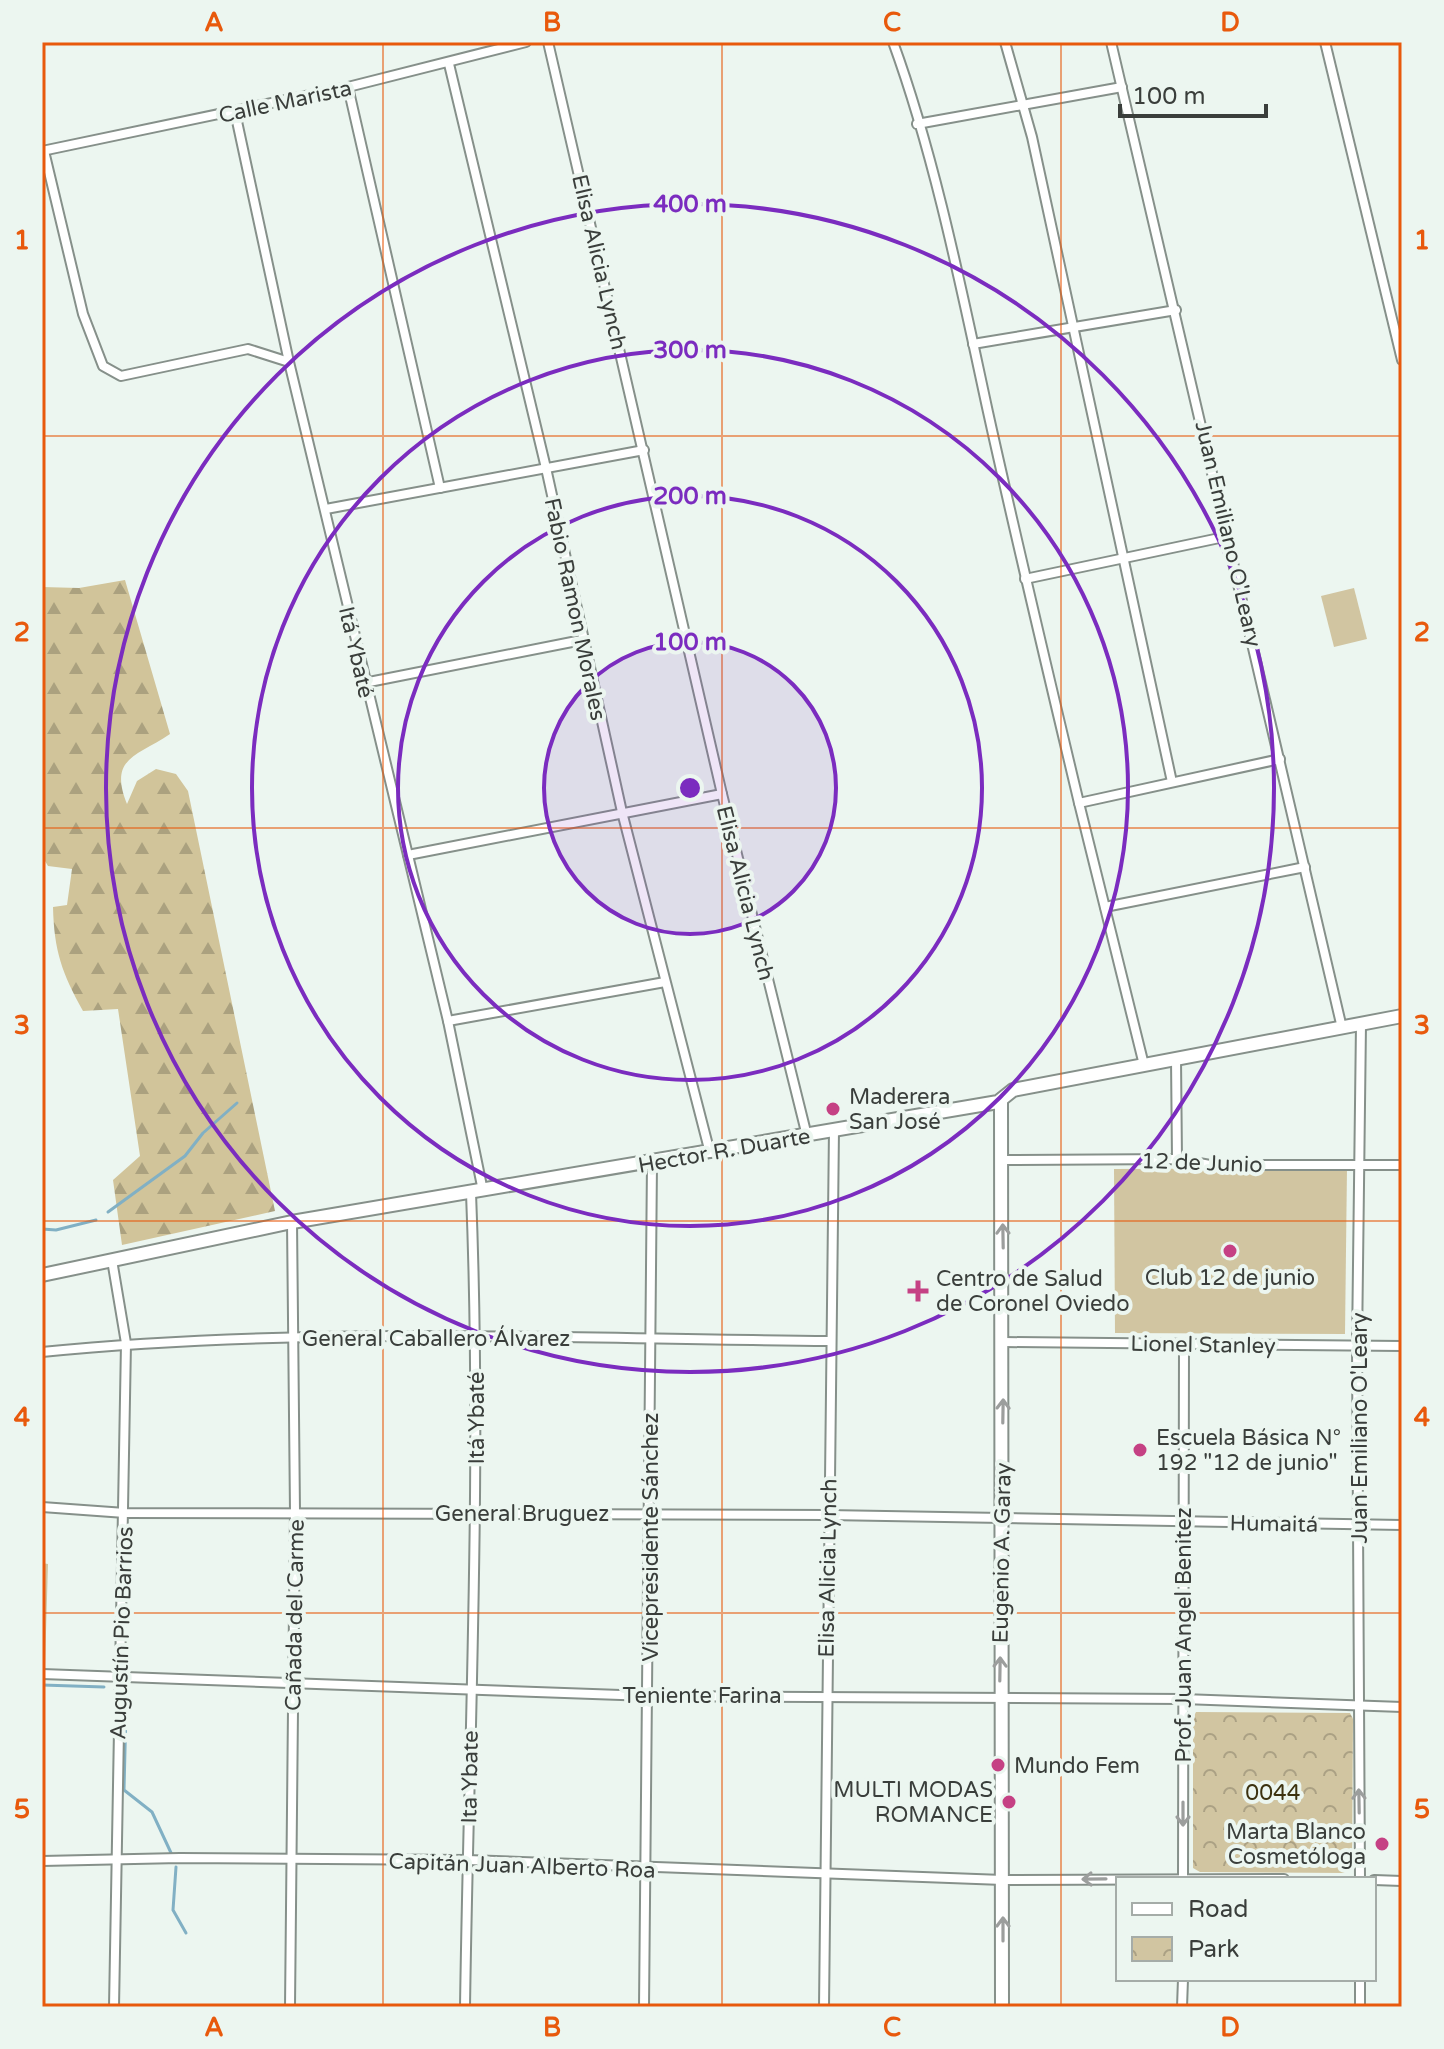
<svg xmlns="http://www.w3.org/2000/svg" width="1444" height="2049" font-family="'Varela Round',sans-serif">
	<defs>
		<pattern id="forest-firs" width="22" height="20" patternUnits="userSpaceOnUse" patternTransform="scale(2)"><rect width="22" height="20" fill="#d1c49a"/><path d="M5 1l3.5 6h-7zM16 11l3.5 6h-7z" fill="#aba17f"/></pattern>
		<pattern id="park-crowns" width="20" height="18" patternUnits="userSpaceOnUse" patternTransform="scale(2)"><rect width="20" height="18" fill="#d1c5a1"/><path d="M2 6a3 3 0 1 1 6 0M12 15a3 3 0 1 1 6 0" fill="none" stroke="#aba184"/></pattern>
	</defs>
	<rect width="100%" height="100%" fill="#ecf6f0"/>
	<g fill="#d1c5a1">
		<path d="M1354,588L1367,639L1334,647L1321,596Z"/>
		<path d="M1347,1168L1345,1334L1115,1333L1114,1169Z"/>
		<path d="M42,1563L48,1564L45,1666H42Z"/>
	</g>
	<path fill="url(#forest-firs)" d="M125,580L170,734C138,756 108,757 127,804L137,781L156,769L176,774L188,791L275,1211L122,1245L113,1180L140,1156L118,1009L83,1011C62,973 54,951 53,907L67,905L72,869L48,866L42,856V587L79,588Z"/>
	<path fill="url(#park-crowns)" d="M1196,1712L1350,1713L1353,1719L1352,1869L1346,1873L1200,1872L1193,1868V1718Z"/>
	<g fill="none" stroke-linecap="round" stroke-linejoin="round">
		<g stroke="#81b0c4" stroke-width="3">
			<path d="M108,1212L185,1156L203,1133L237,1103"/>
			<path d="M42,1229L56,1230L96,1220"/>
			<path d="M42,1685L104,1687"/>
			<path d="M126,1709L124,1790L152,1812L172,1855"/>
			<path d="M176,1867L173,1910L186,1933"/>
		</g>
		<g stroke="#86908a" stroke-width="12">
			<g id="street">
				<path d="M548,42L722,794L807,1136"/>
				<path d="M893,42C935,157 962,292 988,412C1017,543 1048,673 1079,803"/>
				<path d="M1005,42L1032,137L1172,782"/>
				<path d="M1111,42L1342,1028"/>
				<path d="M1325,42L1402,360"/>
				<path d="M449,64L546,468L622,812L710,1153"/>
				<path d="M348,87L440,488"/>
				<path d="M235,112L289,362L448,1021L483,1191"/>
				<path d="M917,124L1122,87"/>
				<path d="M42,151L348,87L526,42"/>
				<path d="M44,151L83,314L103,366L121,376L248,349L289,362"/>
				<path d="M973,344L1176,310"/>
				<path d="M326,509L644,450"/>
				<path d="M1025,579L1229,536"/>
				<path d="M364,683L582,640"/>
				<path d="M408,855L722,794"/>
				<path d="M1105,907L1305,867"/>
				<path d="M448,1021L665,982"/>
				<path d="M1176,1059L1177,1159"/>
				<path d="M1144,1065L1079,803L1280,759"/>
				<path d="M1002,1160L1177,1159L1210,1165H1402"/>
				<path d="M112,1260L126,1343L114,2007"/>
				<path d="M1004,1342L1402,1346"/>
				<path d="M42,1352C303,1326 568,1339 830,1341"/>
				<path d="M42,1507L125,1513L827,1515L1402,1525"/>
				<path d="M42,1674L649,1696L1183,1699L1402,1707"/>
				<path d="M42,1861L180,1858L467,1860L1003,1880L1284,1879"/>
				<path d="M1183,1879L1184,1344"/>
				<path d="M1360,1879L1357,1346L1361,1024"/>
				<path d="M1374,1880L1402,1881"/>
				<path d="M290,2007L295,1512L292,1222"/>
				<path d="M465,2007C469,1736 482,1465 471,1193"/>
				<path d="M644,2007L652,1163"/>
				<path d="M824,2007L834,1129"/>
				<path d="M1182,2007L1183,1979"/>
				<path d="M1360,2007V1979"/>
			</g>
		</g>
		<g stroke="#86908a" stroke-width="16">
			<g id="secondary">
				<path d="M1001,1100L1002,2007"/>
				<path d="M42,1275L292,1222L998,1102L1013,1090L1402,1016"/>
			</g>
		</g>
		<use href="#street" stroke="#fff" stroke-width="8"/>
		<use href="#secondary" stroke="#fff" stroke-width="12"/>
	</g>
	<defs><path id="oneway-shaft" d="M-6 0H5M1.5-3L5.5 0L1.5 3" fill="none" stroke-width="1.6" stroke-linecap="round" stroke-linejoin="round" transform="scale(2)"/></defs>
	<g stroke="#9c9e9d">
		<use href="#oneway-shaft" transform="translate(1003 1236) rotate(-91)"/>
		<use href="#oneway-shaft" transform="translate(1003 1411) rotate(-89)"/>
		<use href="#oneway-shaft" transform="translate(1000 1669) rotate(-89)"/>
		<use href="#oneway-shaft" transform="translate(1359 1801) rotate(-91)"/>
		<use href="#oneway-shaft" transform="translate(1183 1814) rotate(90)"/>
		<use href="#oneway-shaft" transform="translate(1094 1879) rotate(179)"/>
		<use href="#oneway-shaft" transform="translate(1003 1929) rotate(-90)"/>
	</g>
	<path fill="none" stroke="#e8590c" stroke-width="2" stroke-opacity="0.55" d="M383,42V2007M722,42V2007M1061,42V2007M42,436H1402M42,828H1402M42,1221H1402M42,1613H1402"/>
	<circle cx="690" cy="788" r="146" fill="#7b2cbf" fill-opacity=".12"/>
	<g fill="none" stroke="#7b2cbf" stroke-width="4">
		<circle cx="690" cy="788" r="146"/>
		<circle cx="690" cy="788" r="292"/>
		<circle cx="690" cy="788" r="438"/>
		<circle cx="690" cy="788" r="584"/>
	</g>
	<g fill="#c54184" stroke="#ecf6f0" stroke-width="3">
		<circle cx="833" cy="1109" r="8"/>
		<circle cx="1230" cy="1251" r="8"/>
		<path d="M914 1279h8v8h8v8h-8v8h-8v-8h-8v-8h8z"/>
		<circle cx="1140" cy="1450" r="8"/>
		<circle cx="998" cy="1765" r="8"/>
		<circle cx="1009" cy="1802" r="8"/>
		<circle cx="1382" cy="1844" r="8"/>
	</g>
	<g text-anchor="middle" stroke-width="8" stroke-linejoin="round" paint-order="stroke">
		<g font-size="22" fill="#3a3e3b" stroke="#ecf6f0">
			<text transform="translate(285 101) rotate(-12)" y="8">Calle Marista</text>
			<text transform="translate(600 262) rotate(77)" y="8">Elisa Alicia Lynch</text>
			<text transform="translate(1229 534) rotate(77)" y="8">Juan Emiliano O'Leary</text>
			<text transform="translate(576 609) rotate(78)" y="8">Fabio Ramon Morales</text>
			<text transform="translate(357 652) rotate(77)" y="8">Itá Ybaté</text>
			<text transform="translate(746 893) rotate(76)" y="8">Elisa Alicia Lynch</text>
			<text transform="translate(724 1150) rotate(-10)" y="8">Hector R. Duarte</text>
			<text transform="translate(1202 1162) rotate(2)" y="8">12 de Junio</text>
			<text x="436" y="1346">General Caballero Álvarez</text>
			<text transform="translate(1203 1344) rotate(1)" y="8">Lionel Stanley</text>
			<text transform="translate(476 1418) rotate(-90)" y="8">Itá Ybaté</text>
			<text transform="translate(1359 1428) rotate(-90)" y="8">Juan Emiliano O'Leary</text>
			<text x="522" y="1521">General Bruguez</text>
			<text transform="translate(1274 1523) rotate(1)" y="8">Humaitá</text>
			<text transform="translate(650 1537) rotate(-90)" y="8">Vicepresidente Sánchez</text>
			<text transform="translate(1001 1553) rotate(-89)" y="8">Eugenio A. Garay</text>
			<text transform="translate(827 1568) rotate(-89)" y="8">Elisa Alicia Lynch</text>
			<text transform="translate(294 1615) rotate(-89)" y="8">Cañada del Carme</text>
			<text transform="translate(121 1633) rotate(-88)" y="8">Augustín Pio Barrios</text>
			<text transform="translate(1183 1635) rotate(-90)" y="8">Prof. Juan Angel Benitez</text>
			<text x="702" y="1703">Teniente Farina</text>
			<text transform="translate(469 1777) rotate(-89)" y="8">Ita Ybate</text>
			<text transform="translate(522 1865) rotate(2)" y="8">Capitán Juan Alberto Roa</text>
		</g>
		<g font-size="22" fill="#3a3e3b" stroke="#ecf6f0" text-anchor="start">
			<text x="849" y="1104">Maderera<tspan x="849" dy="25">San José</tspan></text>
			<text x="1230" y="1285" text-anchor="middle">Club 12 de junio</text>
			<text x="936" y="1286">Centro de Salud<tspan x="936" dy="25">de Coronel Oviedo</tspan></text>
			<text x="1156" y="1445">Escuela Básica N°<tspan x="1156" dy="25">192 "12 de junio"</tspan></text>
			<text x="1014" y="1773">Mundo Fem</text>
			<text x="993" y="1797" text-anchor="end">MULTI MODAS<tspan x="993" dy="25">ROMANCE</tspan></text>
			<text x="1366" y="1839" text-anchor="end">Marta Blanco<tspan x="1366" dy="25">Cosmetóloga</tspan></text>
		</g>
		<g font-size="22" fill="#3c3210" stroke="#ecf6f0">
			<text x="1273" y="1800">0044</text>
		</g>
	</g>
	<circle cx="690" cy="788" r="12" fill="#7b2cbf" stroke="#ecf6f0" stroke-width="4"/>
	<g font-size="24" text-anchor="middle" font-weight="bold" fill="#7b2cbf" stroke="#ecf6f0" stroke-width="8" stroke-linejoin="round" paint-order="stroke">
		<text x="690" y="212">400 m</text>
		<text x="690" y="358">300 m</text>
		<text x="690" y="504">200 m</text>
		<text x="690" y="650">100 m</text>
	</g>
	<rect width="1444" height="2049" fill="none" stroke="#ecf6f0" stroke-width="88"/>
	<rect x="1116" y="1877" width="260" height="104" fill="#ecf6f0" stroke="#a5aca8" stroke-width="2"/>
	<rect x="1132" y="1903" width="40" height="12" fill="#ffffff" stroke="#a5aca8" stroke-width="2"/>
	<text x="1188" y="1917" font-size="24" fill="#3a3e3b">Road</text>
	<rect x="1132" y="1937" width="40" height="24" fill="url(#park-crowns)" stroke="#a5aca8" stroke-width="2"/>
	<text x="1188" y="1957" font-size="24" fill="#3a3e3b">Park</text>
	<path d="M1120 104v12h146v-12" fill="none" stroke="#3a3e3b" stroke-width="4"/>
	<text x="1132" y="104" font-size="24" fill="#3a3e3b" stroke="#ecf6f0" stroke-width="6" paint-order="stroke">100 m</text>
	<rect x="44" y="44" width="1356" height="1961" fill="none" stroke="#e8590c" stroke-width="3"/>
	<g font-size="26" text-anchor="middle" font-weight="bold" fill="#e8590c">
		<text x="214" y="31">A</text>
		<text x="552" y="31">B</text>
		<text x="892" y="31">C</text>
		<text x="1230" y="31">D</text>
		<text x="22" y="249">1</text>
		<text x="1422" y="249">1</text>
		<text x="22" y="641">2</text>
		<text x="1422" y="641">2</text>
		<text x="22" y="1034">3</text>
		<text x="1422" y="1034">3</text>
		<text x="22" y="1426">4</text>
		<text x="1422" y="1426">4</text>
		<text x="22" y="1818">5</text>
		<text x="1422" y="1818">5</text>
		<text x="214" y="2036">A</text>
		<text x="552" y="2036">B</text>
		<text x="892" y="2036">C</text>
		<text x="1230" y="2036">D</text>
	</g>
</svg>
